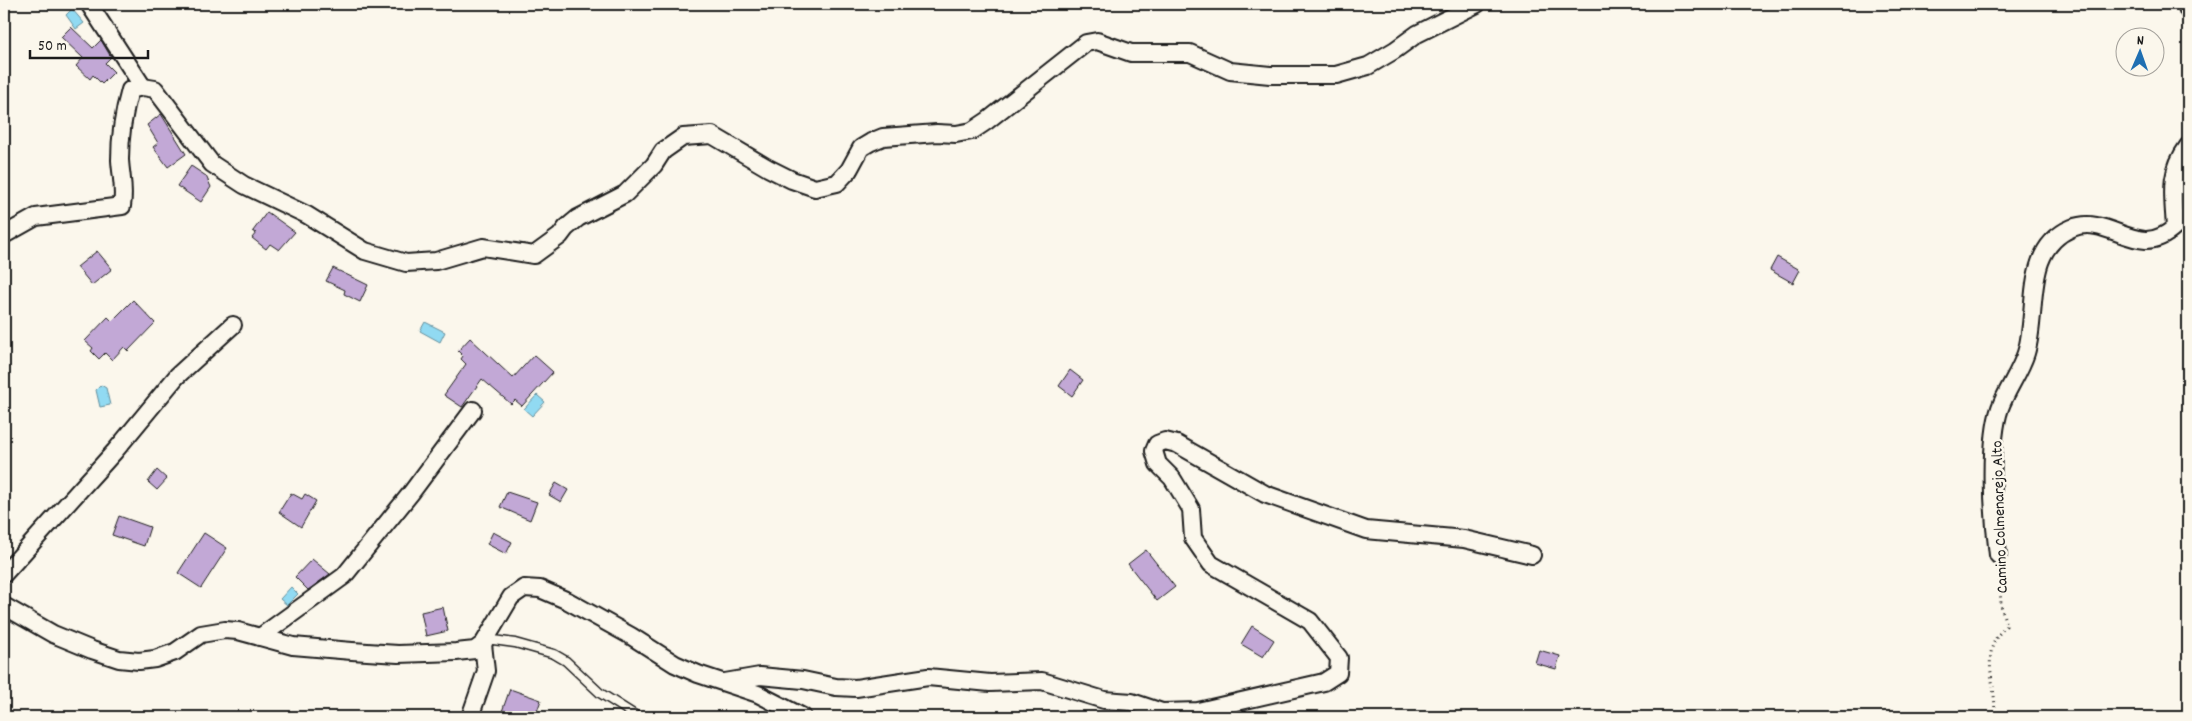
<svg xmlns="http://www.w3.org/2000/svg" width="2192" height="721" font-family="Dekko,sans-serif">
	<rect width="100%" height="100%" fill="#fbf7ec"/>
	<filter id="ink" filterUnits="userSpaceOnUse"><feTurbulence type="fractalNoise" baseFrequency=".02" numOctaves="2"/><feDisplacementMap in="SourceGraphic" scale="10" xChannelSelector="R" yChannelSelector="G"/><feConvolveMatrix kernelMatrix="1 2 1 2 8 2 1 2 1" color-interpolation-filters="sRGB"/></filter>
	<g filter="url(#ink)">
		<g fill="#91daf2" stroke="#628e9c">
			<path d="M72,9L84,23L76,29L66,15Z"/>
			<path d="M425,322L445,332L440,342L420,331Z"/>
			<path d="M101,385L106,388L110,405L100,407L96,390Z"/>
			<path d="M537,395L545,402L532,416L524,409Z"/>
			<path d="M291,587L298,594L287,605L280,599Z"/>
		</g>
		<g fill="#c2a8d6" stroke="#1c1c1c">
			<path d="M71,27L93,48L101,40L111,57L105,63L114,72L102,84L93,75L90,79L76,66L83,58L61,37Z"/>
			<path d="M161,114L186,154L168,167L153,147L158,143L147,125Z"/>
			<path d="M191,166L206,176L211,187L201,202L177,186Z"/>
			<path d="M267,212L295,232L279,250L270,244L266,249L252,238L256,233L253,231Z"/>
			<path d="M97,251L112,269L92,285L77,267Z"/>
			<path d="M1777,257L1800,270L1793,283L1770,270Z"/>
			<path d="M333,268L368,285L360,302L344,294L345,290L326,281Z"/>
			<path d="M133,300L155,323L128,351L124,347L112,360L105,353L99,359L91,351L93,348L85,341L108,317L112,321Z"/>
			<path d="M470,338L513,378L534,355L553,372L522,406L515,400L511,404L482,379L462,407L444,395L466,364L461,359L463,356L458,351Z"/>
			<path d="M1070,370L1083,380L1072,396L1059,386Z"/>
			<path d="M157,470L167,479L157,490L148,482Z"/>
			<path d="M556,483L568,490L561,502L549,495Z"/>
			<path d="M507,492L537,502L530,520L500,507Z"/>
			<path d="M291,493L302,499L305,494L316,501L301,527L279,512Z"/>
			<path d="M119,516L150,527L144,546L112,535Z"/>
			<path d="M493,532L512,542L506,554L487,544Z"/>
			<path d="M204,533L227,548L201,588L178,573Z"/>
			<path d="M1146,550L1175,587L1157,601L1128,564Z"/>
			<path d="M312,559L330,574L308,590L295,577Z"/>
			<path d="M443,607L448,631L426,636L421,612Z"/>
			<path d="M1252,626L1274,640L1263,657L1241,644Z"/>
			<path d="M1539,650L1560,656L1556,669L1535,663Z"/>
			<path d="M510,689L541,700L535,717H500Z"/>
		</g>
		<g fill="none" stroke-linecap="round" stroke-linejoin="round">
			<g stroke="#1c1c1c" stroke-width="11">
				<path id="lane" d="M486,639L515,643L554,654L566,661L600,693L638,717"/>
			</g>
			<g stroke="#1c1c1c" stroke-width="20">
				<g id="street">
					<path d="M89,4L143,87"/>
					<path d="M2186,4L2188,10"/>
					<path d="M4,235L36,217L122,206C125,188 121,177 120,160C120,135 123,114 130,90L143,87L155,89L212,164L244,185L307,215L365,251L406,263L436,261L483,247L534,255L560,236L566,228L578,218L625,194L654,165L663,151L683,137L712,135L768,168L792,180L815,188L837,183L849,170L861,148L871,142L883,137L937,133L956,134L972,131L987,121L1086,43L1097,41L1131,53H1190L1230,71L1270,75H1336L1368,66L1395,50L1417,34L1477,4"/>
					<path d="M1998,555C1993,517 1988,443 2000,408C2007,389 2020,372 2026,353C2039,311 2022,249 2072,228C2110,213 2138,262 2175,227C2173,195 2168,173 2188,146"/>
					<path d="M4,574L115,451L177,376L233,325"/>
					<path d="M4,606L53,634L92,650L119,659L139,661L155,659L175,652L201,634L225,630L238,631L293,646L352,651L398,654L456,652L475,650L483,644L511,597L524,588L540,589L568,601L631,636L675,664L698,674L758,694L803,717"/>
					<path d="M260,637L344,576L411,493L473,410"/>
					<path d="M725,682L760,676L803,680L836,687L856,688L928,677L990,683L1042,681L1104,700L1132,702L1162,712L1198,711L1324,682L1338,673L1339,658L1310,621L1211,564L1193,538L1191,509L1172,478L1158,464L1154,451L1157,444L1165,441L1177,444L1265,494L1366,530L1464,539L1532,555"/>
					<path d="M470,717L486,671L483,644"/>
				</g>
			</g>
			<path stroke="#1c1c1c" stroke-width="3" stroke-dasharray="1 4" stroke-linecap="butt" d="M1994,717C1998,692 1984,666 1994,642C1996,636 2002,631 2006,626L2001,605L1999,569"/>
			<use href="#lane" stroke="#fbf7ec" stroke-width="8"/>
			<use href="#street" stroke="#fbf7ec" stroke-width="16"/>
		</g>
	</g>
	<g text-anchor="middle" stroke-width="5" stroke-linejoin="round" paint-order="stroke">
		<g font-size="16" fill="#1c1c1c" stroke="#fbf7ec">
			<text transform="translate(1998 517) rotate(-92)" y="6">Camino Colmenarejo Alto</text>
		</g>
	</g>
	<rect width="2192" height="721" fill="none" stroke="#fbf7ec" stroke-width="20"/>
	<rect x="10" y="10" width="2172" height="701" fill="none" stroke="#1c1c1c" stroke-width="2" filter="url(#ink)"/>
	<g transform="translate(2140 52) rotate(2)"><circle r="24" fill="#fbf7ec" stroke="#a29f99"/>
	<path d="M0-4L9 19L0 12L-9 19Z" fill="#1f6fb2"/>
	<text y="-8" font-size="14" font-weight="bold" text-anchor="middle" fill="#1c1c1c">N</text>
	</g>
	<path d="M30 50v8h118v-8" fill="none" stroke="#1c1c1c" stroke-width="2.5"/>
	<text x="38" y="50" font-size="15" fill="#1c1c1c" stroke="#fbf7ec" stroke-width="4" paint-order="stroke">50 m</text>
</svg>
